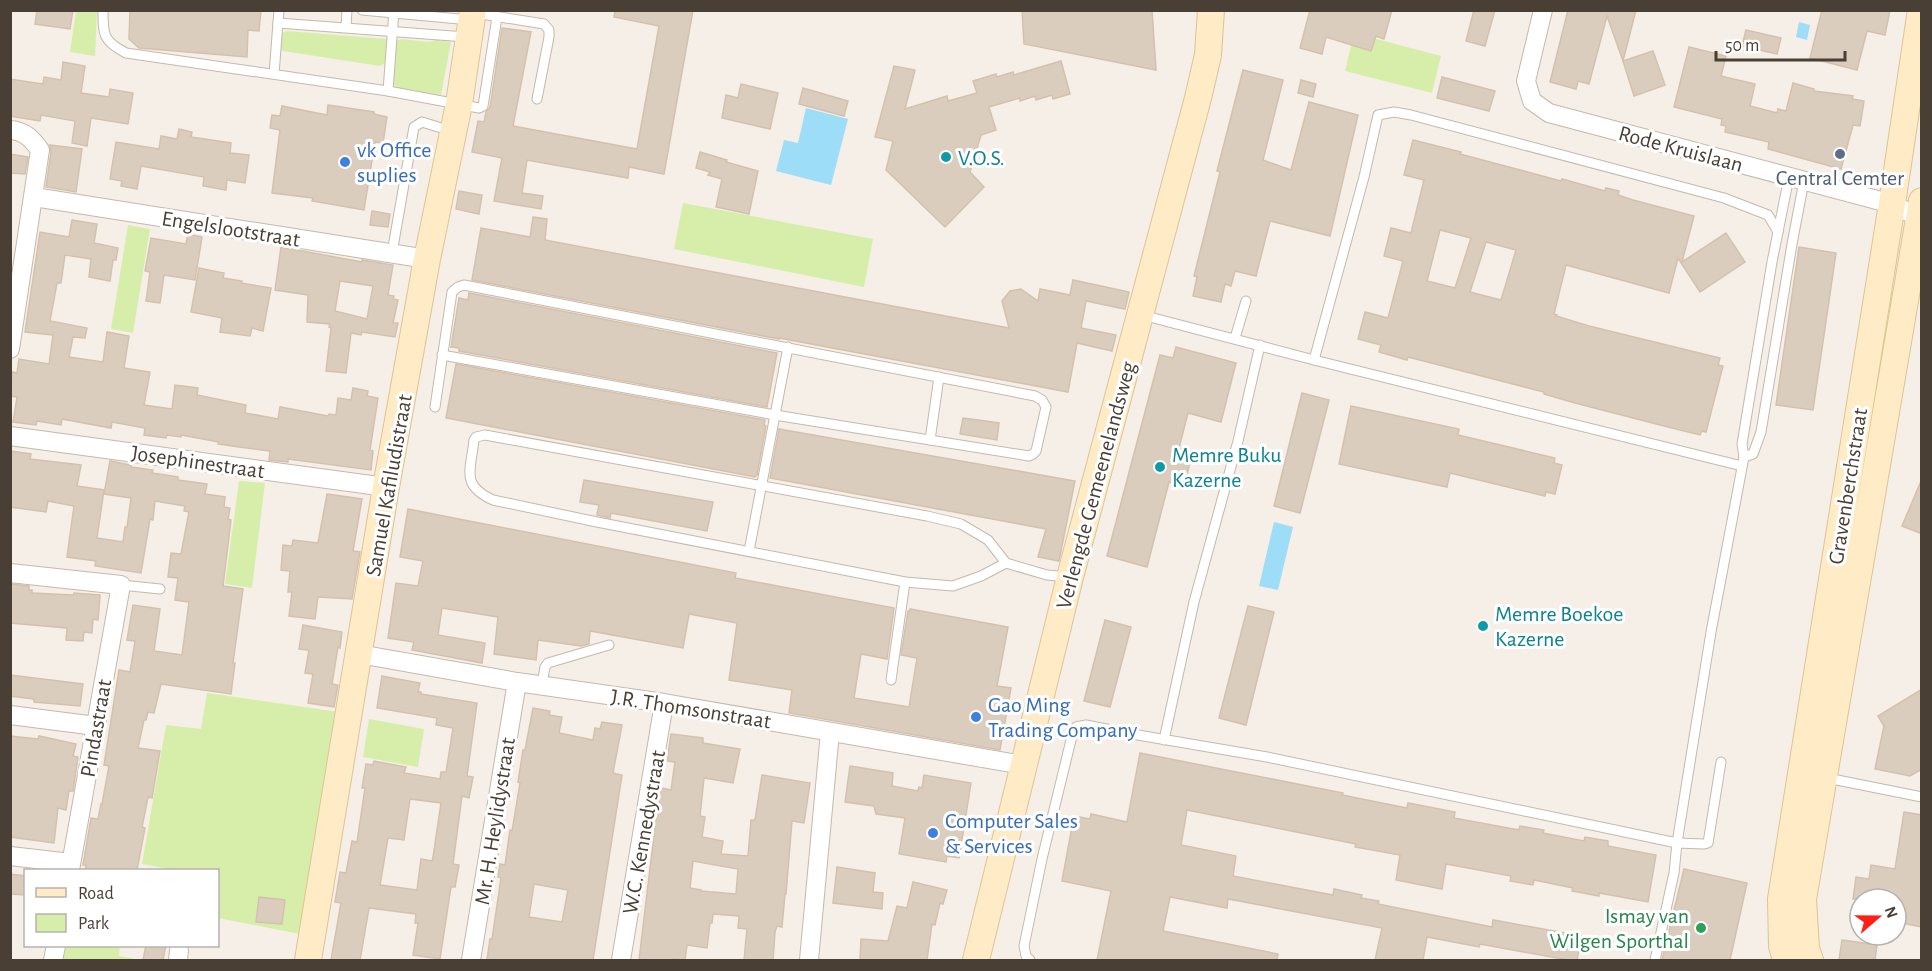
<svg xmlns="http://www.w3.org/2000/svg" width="1932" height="971" font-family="'Alegreya Sans',sans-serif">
	<rect width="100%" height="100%" fill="#f5efe7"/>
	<g fill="#d7eeab">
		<path d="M76,11H97L95,56L70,52Z"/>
		<path d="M287,31L386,39L388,43L386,62L380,66L283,51L279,46L282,33Z"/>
		<path d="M1354,33L1441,56L1432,93L1345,71Z"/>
		<path d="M402,39L428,42L437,40L451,42L441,95L428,93L427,97L397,91L391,75L395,41Z"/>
		<path d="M683,203L873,239L864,287L674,249Z"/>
		<path d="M128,225L150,229L133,333L111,329Z"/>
		<path d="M239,481L265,483L252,588L225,584Z"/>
		<path d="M207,693L339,712L300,934L218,918V870H175L142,864L166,725L201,729Z"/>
		<path d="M369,719L424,729L418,767L363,757Z"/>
		<path d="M61,946H120L119,956L141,960H58Z"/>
	</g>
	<g fill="#9dddf8">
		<path d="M1799,22L1810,25L1807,40L1796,37Z"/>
		<path d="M806,108L848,119L831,185L776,171L784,140L798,143Z"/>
		<path d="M1274,522L1293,527L1278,590L1259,586Z"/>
	</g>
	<g fill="#dbcdbe" stroke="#d4c1ad" stroke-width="1.5" fill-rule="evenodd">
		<path d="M37,10H73L70,29L35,24Z"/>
		<path d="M130,10H261L259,31L248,30L247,57L139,48L129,39Z"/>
		<path d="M615,10H693L664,174L629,167L628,178L527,160L522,193L543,196L541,209L494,201L502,158L472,152L478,121L484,122L486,112L490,107L502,28L531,32L513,126L637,149L659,26L614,17Z"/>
		<path d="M1022,10H1152L1156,70L1024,44Z"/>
		<path d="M1310,10H1392L1384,39L1376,36L1371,51L1326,37L1322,54L1300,48Z"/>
		<path d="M1474,10H1495L1485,46L1466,41Z"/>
		<path d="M1568,10H1636L1623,61L1607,16L1589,84L1578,81L1576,89L1550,82Z"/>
		<path d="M1822,10H1890L1885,35L1867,31L1857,70L1810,58Z"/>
		<path d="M1746,30L1781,38L1777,54L1742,46Z"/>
		<path d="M1689,47L1726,56L1721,76L1755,84L1750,106L1777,113L1778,109L1786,111L1793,83L1814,89V91L1853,96L1852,99L1864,101L1860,126L1853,125L1841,169L1768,149L1769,142L1725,132L1726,126L1721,125L1722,119L1674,107Z"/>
		<path d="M1653,51L1665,85L1634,96L1623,61Z"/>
		<path d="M1061,61L1070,94L1053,99L1052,95L1036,100L1035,96L1020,101V98L989,107L996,130L981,135L970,172L984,187L945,227L886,170L893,141L875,137L894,66L915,70L905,109L947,96L948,101L977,93L973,81L996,74L997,77L1013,72L1014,75Z"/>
		<path d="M63,62L85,66L81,93L109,97L110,89L133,93L128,124L91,118L87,146L72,143L75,121L41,115L40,121L10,116V79L43,84L44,77L61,80Z"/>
		<path d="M1243,70L1283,80L1263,160L1291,170L1309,102L1358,115L1330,236L1270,221L1256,276L1235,271L1231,286L1225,284L1221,302L1193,296L1197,277L1194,276L1220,172L1217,171Z"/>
		<path d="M1442,77L1495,91L1489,111L1437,98Z"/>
		<path d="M1301,80L1316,84L1313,97L1298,93Z"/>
		<path d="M741,84L778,93L770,129L722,118L726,95L738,98Z"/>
		<path d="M803,88L848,101L844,116L799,104Z"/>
		<path d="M328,105L374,112V114L387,117L383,143L375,142L364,210L312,201L313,198L272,193L280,130L270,128L272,115L280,116L282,106L327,115Z"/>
		<path d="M179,129L192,132L191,137L231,143L230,153L249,155L245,183L227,180L226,190L203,186L204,177L141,166L137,189L121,186L122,181L110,179L116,142L159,149L161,136L177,139Z"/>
		<path d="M1413,140L1461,152L1460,154L1561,181L1562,179L1605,191L1606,188L1619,191L1618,195L1633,200L1694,216L1682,262L1726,233L1745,262L1700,292L1678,258L1669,293L1566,265L1554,314L1557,315L1556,316L1589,326L1720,358L1718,365L1723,366L1706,432L1702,431L1700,435L1668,427L1575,403L1544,394V392L1505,382L1408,357L1407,360L1379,352L1381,345L1358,339L1365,312L1388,318L1403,261L1384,256L1391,228L1411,233L1424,180L1404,175ZM1440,230L1471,238L1455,288L1427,281ZM1486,242L1516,250L1501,300L1470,292Z"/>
		<path d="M50,145L82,149L76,192L46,187L51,152Z"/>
		<path d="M700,152L727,160L726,162L758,171L749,214L716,207L722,179L708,175L710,172L696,168Z"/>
		<path d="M10,154L28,157L25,174L10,173Z"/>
		<path d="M459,191L482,195L479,214L456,209Z"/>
		<path d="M372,211L390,214L388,227L370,225Z"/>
		<path d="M533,217L547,219L545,240L1009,328L1002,301L1010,291L1021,289L1038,301L1040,289L1070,295L1073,280L1129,292L1125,309L1086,301L1081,328L1116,335L1112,351L1077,343L1068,392L779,338V339L472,280L481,228L530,237Z"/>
		<path d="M72,220L97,224L94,243L118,248L116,260H113L110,281L89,277L91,259L65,255L61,283H57L50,321L87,328L85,338L73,337L69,357L103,362L107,332L129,336L124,368L150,372L144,405L172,409L175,385L198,388L197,395L246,405L245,413L278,419L280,407L328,416L329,414L336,415L338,398L351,400L353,388L368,391L367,396L378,398L370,450L373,451L371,470L288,459V462L269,460L270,451L232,446L218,444L219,442L181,435V437L167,435L166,438L144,435L145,428L112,422L111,428L62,419L61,425L37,421L36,425L13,422L17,397L10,396L12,372L17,373L19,359L49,364L53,335L25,332L40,232L69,237Z"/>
		<path d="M188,234L202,237L195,280L164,275L160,303L146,301L150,272L145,271L151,238L186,244Z"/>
		<path d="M281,247L362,262V260L393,265L388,295L394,296L393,299L398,300L393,323H398L395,337L362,332L361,335L351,333L346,373L326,371L331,328L329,327L330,324L307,322L308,295L275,290ZM340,281L373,286L367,319L335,311Z"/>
		<path d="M1799,247L1836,253L1813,410L1776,405Z"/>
		<path d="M199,268L224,273L223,278L242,281L241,283L271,288L263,331L252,328L250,336L220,332L222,318L191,312Z"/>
		<path d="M469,293L777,353L767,407L459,351V348L451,347L459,298L468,300Z"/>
		<path d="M1176,347L1236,363L1221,422L1188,413L1179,448L1193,451L1184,486L1169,482L1147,567L1107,556L1160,355L1173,358Z"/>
		<path d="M456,364L765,420L764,425L766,426L757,475L755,477L446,418Z"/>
		<path d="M1302,393L1329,400L1300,513L1274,506Z"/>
		<path d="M1351,406L1459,429L1458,435L1555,458L1554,463L1562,465L1555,494L1546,492L1545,496L1450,473L1447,487L1339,464Z"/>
		<path d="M963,418L999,423L997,440L960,434Z"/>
		<path d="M779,429L1075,481L1059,561L1038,557L1046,529L770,478Z"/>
		<path d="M10,451L31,454L30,459L81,465L77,486L104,490L97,538L123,542L125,527H127L131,498L104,494L110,461L131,465V467L153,470L152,473L178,477V480L207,484L205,494L225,497L224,507L230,508L228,519L231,520L223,586L243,589L233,663H235L231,694L161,684L154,713L148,712L146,720H144L138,748L160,751L152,798L148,797L142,827L145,828L137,870H85L86,865H83L91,818L98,819L101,804H102L109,766L104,765L119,670L130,672L135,641L127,640L133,605L160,609L154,651L182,655L189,602L175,600L178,578L168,577L171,553L181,554L189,512L184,511L185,506L155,501L153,520L150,519L141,573L95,566L96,561L67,557L74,506L48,501L46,512L10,507Z"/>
		<path d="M584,480L713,502L707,531L611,513L610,518L597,515L599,505L580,502Z"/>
		<path d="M1921,481H1922V534L1902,526Z"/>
		<path d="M327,494L362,499L353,551L360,552L352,599L318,597L315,619L289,616L292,592H288L290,571L281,570L283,545L292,546L293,540L318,543Z"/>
		<path d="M408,509L736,573L735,578L894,608L887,659L861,654L854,698L909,707L917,658L901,655L908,611H910V609L1008,627L997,686L1011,688L1000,750L789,713L792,690L729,680L737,623L689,614L683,648L590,631L589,644L581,646L538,640L536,660L494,654L498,617L442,608L438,635L485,643L482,663L412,650L414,642L388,638L396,583L418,586L423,561L400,557Z"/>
		<path d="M10,584L29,586V590H32V593L73,595L74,593L100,595L98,620L93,619L92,633L84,632L83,641L66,640L67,628L10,623Z"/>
		<path d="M1248,606L1274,612L1246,725L1219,718Z"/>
		<path d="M1105,620L1131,627L1110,707L1084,701Z"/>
		<path d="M303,625L342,632L340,648L338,647L332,684L338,685L334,707L308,703L313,674L305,673L309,650L299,649Z"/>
		<path d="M10,675L83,684L80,706L34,702V699L10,696Z"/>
		<path d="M382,676L420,683L418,692H421V694L477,703L467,776L473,777L469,798L462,796L453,864L459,865L455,887H451L440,959L413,955L418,923H415L416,914L369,908L360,960H331L341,903L335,902L340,872L346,873L352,841L357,842L365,788H362L366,764L373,765L374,761L406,767L404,773L440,779L441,772H446L453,728L436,725L437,718L377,708ZM410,799L441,803L433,857L432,861L421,859L417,890L380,885L388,838L404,840Z"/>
		<path d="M1922,689V769L1910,776L1875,769L1884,726L1878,716Z"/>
		<path d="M533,708L550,711L549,715L562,717L559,733L593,740L595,728L600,729L602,722L622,725L613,773L622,775L593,960H487L490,939H492L501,878L498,877L500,864L505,865L510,830L512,831L520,783L518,782L523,750H525ZM534,884L568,890L562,922L529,917Z"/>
		<path d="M671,734L703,738V743L740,749L733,783L704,778L700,816L705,817L702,837L723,841L721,854L748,856L751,820H755L762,775L810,783L804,823L792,821L786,894H785L782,927L777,926L775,932L773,960H744L747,929L738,928L739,916L713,914L712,923H710L707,948L687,945L685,960L672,959V960H639L655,827L661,788L671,790L675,762L667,761ZM693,861L738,869L736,894L701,891V890L690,888Z"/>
		<path d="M10,736L38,739L39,736L76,744L73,756L78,757L73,791H69L66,810L58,808L54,843L10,837Z"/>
		<path d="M1140,753L1343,793L1342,795L1407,808L1408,803L1455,812L1454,818L1519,830L1520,826L1544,830L1543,833L1584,841L1585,837L1608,841V846L1656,855L1648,902L1599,893V896L1572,891L1573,888L1534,880L1533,885L1510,881L1511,876L1446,864L1442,889L1396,880L1400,855L1355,847L1356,844L1187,810L1181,845L1236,856L1233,876L1333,895L1334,889L1362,895L1361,898L1379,901L1378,904L1492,927L1493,920L1582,936L1577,960H1568L1480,944L1479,947L1427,937L1423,960H1375L1382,928L1228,899L1227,908L1170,897L1163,931L1278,954L1277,960H1097L1111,891L1062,881L1074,816L1090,819L1091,814L1127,822Z"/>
		<path d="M850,766L893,773L892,786L918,791L919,787L922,788L924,775L971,783L959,858L947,856L946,862L899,854L905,818L876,814L874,806L845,802Z"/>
		<path d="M1904,812L1922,815V927L1896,922V899H1853L1856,877L1869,879L1871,865L1895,869Z"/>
		<path d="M837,867L875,873L873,892L883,893L882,909L833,903Z"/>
		<path d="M1684,869L1747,883L1730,960H1662Z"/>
		<path d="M10,874L26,876V895L10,894Z"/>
		<path d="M913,882L947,890L943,904L940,903L935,925L932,924L927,960H860L861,939L888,941L897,906L907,908Z"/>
		<path d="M259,897L285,900L282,924L256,922Z"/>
		<path d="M1842,940L1877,945L1875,960H1839Z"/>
		<path d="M146,945H166L163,960H143Z"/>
	</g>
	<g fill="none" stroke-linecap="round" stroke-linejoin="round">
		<g stroke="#c5b9ab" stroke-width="11">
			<g id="lane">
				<path d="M103,10C103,35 103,41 126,53L388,91L479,108L483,106L497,17"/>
				<path d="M362,10L470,20"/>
				<path d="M475,13L544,24L549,30V37L537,99"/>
				<path d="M278,23L466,37"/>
				<path d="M346,27L347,10"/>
				<path d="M274,74L279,10"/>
				<path d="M388,91L394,10"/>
				<path d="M392,253L414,127L422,122L451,131"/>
				<path d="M1142,315L1314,360L1742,466"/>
				<path d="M1235,338L1246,301"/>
				<path d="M1314,360L1364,177L1378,115L1394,112L1411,115L1724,198L1768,215L1778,232"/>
				<path d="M435,407L452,292L458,287L464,285L1035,396L1042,400L1046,407L1036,451L1033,454L1029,456L775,415L442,355"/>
				<path d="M930,440L939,377"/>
				<path d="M1744,457L1753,454L1761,432L1792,244L1804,181"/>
				<path d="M749,551L788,347"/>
				<path d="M1006,563L988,540L961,524L927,516L485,435L476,437L474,440C471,470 460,485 493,500L597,522L905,582L953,586L981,576L1006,563L1047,575L1069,577"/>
				<path d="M121,585L160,589"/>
				<path d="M891,680L905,582"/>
				<path d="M542,684L545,667L548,663L609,645"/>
				<path d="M1164,740L1194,602L1238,441L1260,345"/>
				<path d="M1827,778L1922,797"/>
				<path d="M1030,960L1026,956L1024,946L1042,859L1071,740L1076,727L1086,725L1132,734L1267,757L1677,843L1711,632L1744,457L1742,444L1772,262L1789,177"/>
				<path d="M1655,960L1674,873L1677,843L1704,844L1708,843L1721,762"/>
			</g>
		</g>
		<g stroke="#c5b9ab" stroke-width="20">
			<g id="street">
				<path d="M1543,10L1526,81L1532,101L1549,113L1892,204L1922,219"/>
				<path d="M10,130C25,131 32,139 40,150L10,349"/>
				<path d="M34,197L427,259"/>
				<path d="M10,436L386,487"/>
				<path d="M10,573L121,585L70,870"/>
				<path d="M359,654L517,682L664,703L1023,765"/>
				<path d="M10,715L96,726"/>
				<path d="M10,856L71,863"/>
				<path d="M53,960L56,946"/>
				<path d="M178,960L179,950"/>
				<path d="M471,960L517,682"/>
				<path d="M621,960L664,703"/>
				<path d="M809,960L830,732"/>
			</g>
		</g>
		<g stroke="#dec394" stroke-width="28">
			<g id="secondary">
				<path d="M308,960L386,487L427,259L459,104L473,10"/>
				<path d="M976,960L1070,577L1198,98L1208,55L1211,10"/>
				<path d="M1786,960L1782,946L1781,899L1892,204L1921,10"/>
				<path d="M1810,960L1806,949L1803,899L1922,201"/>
			</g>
		</g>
		<use href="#lane" stroke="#fff" stroke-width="9"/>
		<use href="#street" stroke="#fff" stroke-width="18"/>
		<use href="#secondary" stroke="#ffecc7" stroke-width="26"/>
	</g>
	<circle fill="#5c6f8a" stroke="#fff" stroke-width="2" cx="1840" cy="154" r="6"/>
	<g fill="#0f9aa8" stroke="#fff" stroke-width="2">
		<circle cx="946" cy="157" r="6"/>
		<circle cx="1160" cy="467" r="6"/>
		<circle cx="1483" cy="626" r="6"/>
	</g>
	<g fill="#3f7fe0" stroke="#fff" stroke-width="2">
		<circle cx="345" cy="162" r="6"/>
		<circle cx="976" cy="717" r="6"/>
		<circle cx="933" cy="833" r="6"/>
	</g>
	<circle fill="#2e9e5b" stroke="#fff" stroke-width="2" cx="1701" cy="928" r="6"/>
	<g text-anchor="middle" stroke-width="6" stroke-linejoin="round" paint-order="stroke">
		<g font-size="22" fill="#493f35" stroke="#fff">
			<text transform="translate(1681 148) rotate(15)" y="8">Rode Kruislaan</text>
			<text transform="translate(231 228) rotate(9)" y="8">Engelslootstraat</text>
			<text transform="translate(198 461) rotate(8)" y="8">Josephinestraat</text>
			<text transform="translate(388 485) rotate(-80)" y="8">Samuel Kafiludistraat</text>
			<text transform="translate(1095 485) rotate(-75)" y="8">Verlengde Gemeenelandsweg</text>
			<text transform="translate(1847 486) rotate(-81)" y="8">Gravenberchstraat</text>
			<text transform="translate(691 708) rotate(9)" y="8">J.R. Thomsonstraat</text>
			<text transform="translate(95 728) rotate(-80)" y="8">Pindastraat</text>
			<text transform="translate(494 821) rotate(-81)" y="8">Mr. H. Heylidystraat</text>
			<text transform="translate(643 832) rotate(-80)" y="8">W.C. Kennedystraat</text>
		</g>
		<g font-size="22" fill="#366cbe" stroke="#fff" text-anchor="start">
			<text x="357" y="157">vk Office<tspan x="357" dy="25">suplies</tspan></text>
			<text x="988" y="712">Gao Ming<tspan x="988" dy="25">Trading Company</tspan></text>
			<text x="945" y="828">Computer Sales<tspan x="945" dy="25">&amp; Services</tspan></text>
		</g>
		<g font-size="22" fill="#0d838f" stroke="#fff" text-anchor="start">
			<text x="958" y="165">V.O.S.</text>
			<text x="1172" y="462">Memre Buku<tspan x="1172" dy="25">Kazerne</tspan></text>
			<text x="1495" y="621">Memre Boekoe<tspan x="1495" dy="25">Kazerne</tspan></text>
		</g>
		<g font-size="22" fill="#4e5e75" stroke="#fff">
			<text x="1840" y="185">Central Cemter</text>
		</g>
		<g font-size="22" fill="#27864d" stroke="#fff" text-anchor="end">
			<text x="1689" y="923">Ismay van<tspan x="1689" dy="25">Wilgen Sporthal</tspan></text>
		</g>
	</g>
	<rect width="1932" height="971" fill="none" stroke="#493f35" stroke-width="24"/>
	<rect x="24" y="869" width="195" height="78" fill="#ffffff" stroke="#b6b2ae" stroke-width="1.5"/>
	<rect x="36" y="888" width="30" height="9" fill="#ffecc7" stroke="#b6b2ae" stroke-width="1.5"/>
	<text x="78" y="899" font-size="18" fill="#493f35">Road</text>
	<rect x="36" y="914" width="30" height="18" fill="#d7eeab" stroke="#b6b2ae" stroke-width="1.5"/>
	<text x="78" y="929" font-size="18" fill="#493f35">Park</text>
	<g transform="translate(1878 917) rotate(70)"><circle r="28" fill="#ffffff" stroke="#b6b2ae" stroke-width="1.5"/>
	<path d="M0-4.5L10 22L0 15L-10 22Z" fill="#ff1f14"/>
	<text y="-9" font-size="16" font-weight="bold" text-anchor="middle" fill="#493f35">N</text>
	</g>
	<path d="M1716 51v9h129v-9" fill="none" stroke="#493f35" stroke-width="3"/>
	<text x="1725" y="51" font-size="18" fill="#493f35" stroke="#ffffff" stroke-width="4.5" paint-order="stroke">50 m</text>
</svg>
